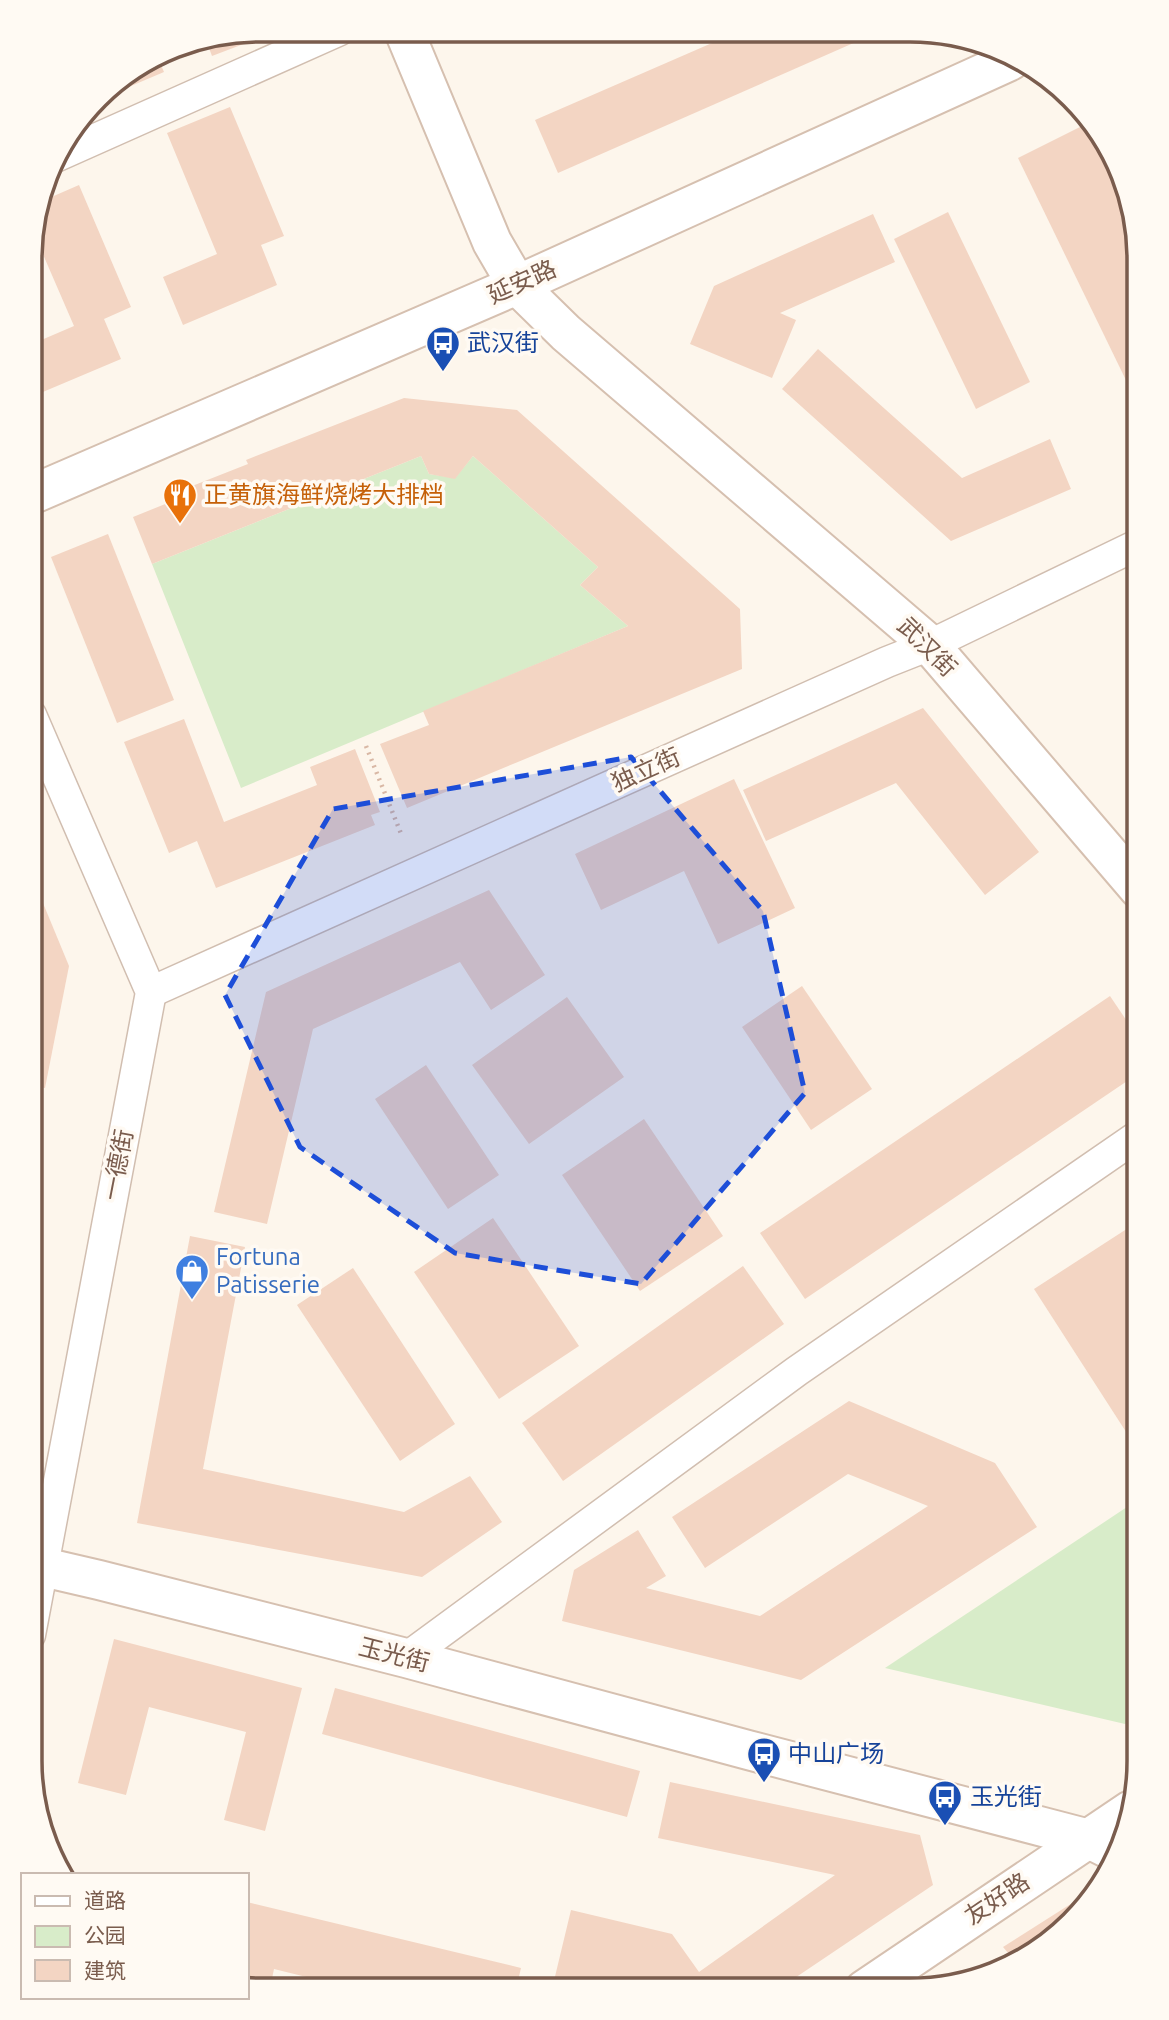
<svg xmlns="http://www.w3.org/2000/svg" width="1169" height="2020" font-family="Ubuntu,'Noto Sans SC',sans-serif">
	<rect width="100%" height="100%" fill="#fdf6ec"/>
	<g fill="#d8ecc9">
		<path d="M421,456L429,474L455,478L473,456L598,567L580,585L628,626L241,788L152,564Z"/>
		<path d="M1139,1499V1714L1125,1724L885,1668Z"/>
	</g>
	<g fill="#f3d5c3">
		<path d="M259,30L262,37L212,56L206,40Z"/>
		<path d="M735,33L874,34L558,173L535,120Z"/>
		<path d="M157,56L164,72L98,100L108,87Z"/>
		<path d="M230,107L284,236L261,245L277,285L183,325L163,277L217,254L167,133Z"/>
		<path d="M1086,124L1127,185L1139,259V407L1018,158Z"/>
		<path d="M79,185L131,307L104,319L121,359L31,397L32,344L74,326L32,229L40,202Z"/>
		<path d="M948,212L1030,382L976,409L894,239Z"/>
		<path d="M873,214L895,262L780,313L796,320L772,378L690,344L714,286Z"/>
		<path d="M818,349L962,478L1050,439L1071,489L951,541L782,389Z"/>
		<path d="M404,398L517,410L740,609L742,669L407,808L380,744L429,725L423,711L628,626L580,585L598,567L473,456L455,479L429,474L421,456L152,564L133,517L190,494L187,488L248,464L246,460Z"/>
		<path d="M108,534L174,700L117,723L51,557Z"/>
		<path d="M923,708L1039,852L985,895L896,783L766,841L743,790Z"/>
		<path d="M184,719L224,822L317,785L310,767L355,749L380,812L371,815L375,825L216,888L197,841L169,853L124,742Z"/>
		<path d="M734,779L795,908L718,944L684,871L601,910L575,854Z"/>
		<path d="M31,874L69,966L45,1088L31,1085Z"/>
		<path d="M489,890L545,975L491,1010L460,962L313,1029L267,1224L214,1212L266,992Z"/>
		<path d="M802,986L872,1089L811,1130L742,1027Z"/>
		<path d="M1110,996L1139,1039V1073L805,1299L760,1233Z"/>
		<path d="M567,997L624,1077L529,1144L472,1065Z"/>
		<path d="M426,1065L499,1175L448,1209L375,1099Z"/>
		<path d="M644,1119L723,1236L640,1291L562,1175Z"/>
		<path d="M493,1218L579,1346L499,1399L414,1272Z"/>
		<path d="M1139,1221V1452L1034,1289Z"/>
		<path d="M190,1236L245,1247L203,1469L404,1512L470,1476L502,1522L422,1577L137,1523Z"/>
		<path d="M743,1266L784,1324L563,1481L522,1423Z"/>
		<path d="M353,1268L455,1424L400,1461L297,1305Z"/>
		<path d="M849,1401L995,1463L1037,1527L801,1680L562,1621L574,1570L638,1530L666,1576L646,1588L760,1616L928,1506L848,1474L705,1568L672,1517Z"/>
		<path d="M114,1639L302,1688L265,1831L224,1820L246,1732L149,1707L126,1795L78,1783Z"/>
		<path d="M335,1688L640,1771L627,1817L322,1734Z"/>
		<path d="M670,1782L920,1835L933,1885L777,1990L552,1989L571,1910L672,1934L699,1972L835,1875L658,1838Z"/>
		<path d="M1098,1890L1092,1900L1049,1943L1015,1961L1003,1947L1088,1893Z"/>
		<path d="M247,1902L521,1968L516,1989H355L274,1969L270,1988H247Z"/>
	</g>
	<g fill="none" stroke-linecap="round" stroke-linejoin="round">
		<g stroke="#d1beb0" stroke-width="33">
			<g id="street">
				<path d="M53,158L340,30"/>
				<path d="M151,992L887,662L930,645L1139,544"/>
				<path d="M30,1635L151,992L31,715"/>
				<path d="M406,1658L797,1371L1139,1135"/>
			</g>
		</g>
		<g stroke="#d6c0b0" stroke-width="42">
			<g id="secondary">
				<path d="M404,31L492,242L517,285L566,333L930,645L1139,889"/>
				<path d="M31,495L517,285L1010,61"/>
				<path d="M30,1564L99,1580L406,1658L748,1750L1089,1839L1119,1854"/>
				<path d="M864,1990L1131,1810"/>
			</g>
		</g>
		<path stroke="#d9b8a5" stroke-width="4.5" stroke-dasharray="2 5" stroke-linecap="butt" d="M366,746L402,836"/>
		<use href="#street" stroke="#fff" stroke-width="30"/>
		<use href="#secondary" stroke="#fff" stroke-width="38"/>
	</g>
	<path fill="#1d4ed8" fill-opacity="0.2" stroke="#1d4ed8" stroke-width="5" stroke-dasharray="14 9" stroke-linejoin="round" d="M631,757L763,911L805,1093L641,1284L455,1253L300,1147L225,995L333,809Z"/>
	<defs>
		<g id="bus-pin" transform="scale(1.75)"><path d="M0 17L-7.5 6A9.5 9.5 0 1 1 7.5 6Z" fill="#1a4fb4" stroke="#fffaf3"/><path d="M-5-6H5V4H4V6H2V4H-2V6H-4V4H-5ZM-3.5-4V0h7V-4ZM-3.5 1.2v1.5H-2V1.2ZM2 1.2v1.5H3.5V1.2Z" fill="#fff"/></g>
		<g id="restaurant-pin" transform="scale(1.75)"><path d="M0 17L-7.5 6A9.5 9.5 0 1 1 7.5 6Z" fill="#e8710a" stroke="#fffaf3"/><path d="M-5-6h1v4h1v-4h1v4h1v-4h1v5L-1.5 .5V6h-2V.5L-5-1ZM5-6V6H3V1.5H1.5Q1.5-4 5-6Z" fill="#fff"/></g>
		<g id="shop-pin" transform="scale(1.75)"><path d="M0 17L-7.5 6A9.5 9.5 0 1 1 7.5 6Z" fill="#3f7fe0" stroke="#fffaf3"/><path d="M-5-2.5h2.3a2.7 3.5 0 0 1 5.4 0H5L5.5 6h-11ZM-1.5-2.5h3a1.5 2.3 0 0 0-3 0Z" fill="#fff"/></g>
	</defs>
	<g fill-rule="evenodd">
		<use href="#bus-pin" x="443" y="343"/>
		<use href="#restaurant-pin" x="180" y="495"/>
		<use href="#shop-pin" x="192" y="1271"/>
		<use href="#bus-pin" x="764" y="1754"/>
		<use href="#bus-pin" x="945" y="1797"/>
	</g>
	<g text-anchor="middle" stroke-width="7" stroke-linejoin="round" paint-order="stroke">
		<g font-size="24" fill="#7a5c4d" stroke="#fffaf3">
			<text transform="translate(522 282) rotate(-24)" y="8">延安路</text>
			<text transform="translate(927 647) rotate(45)" y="8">武汉街</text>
			<text transform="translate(646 770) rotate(-24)" y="8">独立街</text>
			<text transform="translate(118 1165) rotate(-79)" y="8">一德街</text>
			<text transform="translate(394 1655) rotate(14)" y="8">玉光街</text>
			<text transform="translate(997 1899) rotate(-34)" y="8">友好路</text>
		</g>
		<g font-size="24" fill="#164399" stroke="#fffaf3" text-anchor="start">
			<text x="467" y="351">武汉街</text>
			<text x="788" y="1762">中山广场</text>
			<text x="970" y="1805">玉光街</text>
		</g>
		<g font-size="24" fill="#c56008" stroke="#fffaf3" text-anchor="start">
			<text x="204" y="503">正黄旗海鲜烧烤大排档</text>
		</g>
		<g font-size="24" fill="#366cbe" stroke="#fffaf3" text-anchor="start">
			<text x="216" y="1265">Fortuna<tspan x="216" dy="28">Patisserie</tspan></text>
		</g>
	</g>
	<path d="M0 0H1169V2020H0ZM259 42H910A217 217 0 0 1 1127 259V1761A217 217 0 0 1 910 1978H259A217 217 0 0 1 42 1761V259A217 217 0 0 1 259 42Z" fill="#fffaf3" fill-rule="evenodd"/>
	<path fill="none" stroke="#7a5c4d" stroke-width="3.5" d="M259 42H910A217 217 0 0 1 1127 259V1761A217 217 0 0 1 910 1978H259A217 217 0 0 1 42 1761V259A217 217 0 0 1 259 42Z"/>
	<rect x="21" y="1873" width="228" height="126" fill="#fffaf3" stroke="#cabbb1" stroke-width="2"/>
	<rect x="35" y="1896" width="35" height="10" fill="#ffffff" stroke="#cabbb1" stroke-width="2"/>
	<text x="84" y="1908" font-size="21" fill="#7a5c4d">道路</text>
	<rect x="35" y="1926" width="35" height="21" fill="#d8ecc9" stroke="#cabbb1" stroke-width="2"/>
	<text x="84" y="1943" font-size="21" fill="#7a5c4d">公园</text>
	<rect x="35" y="1960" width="35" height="21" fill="#f3d5c3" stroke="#cabbb1" stroke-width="2"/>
	<text x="84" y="1978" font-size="21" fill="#7a5c4d">建筑</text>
</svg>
